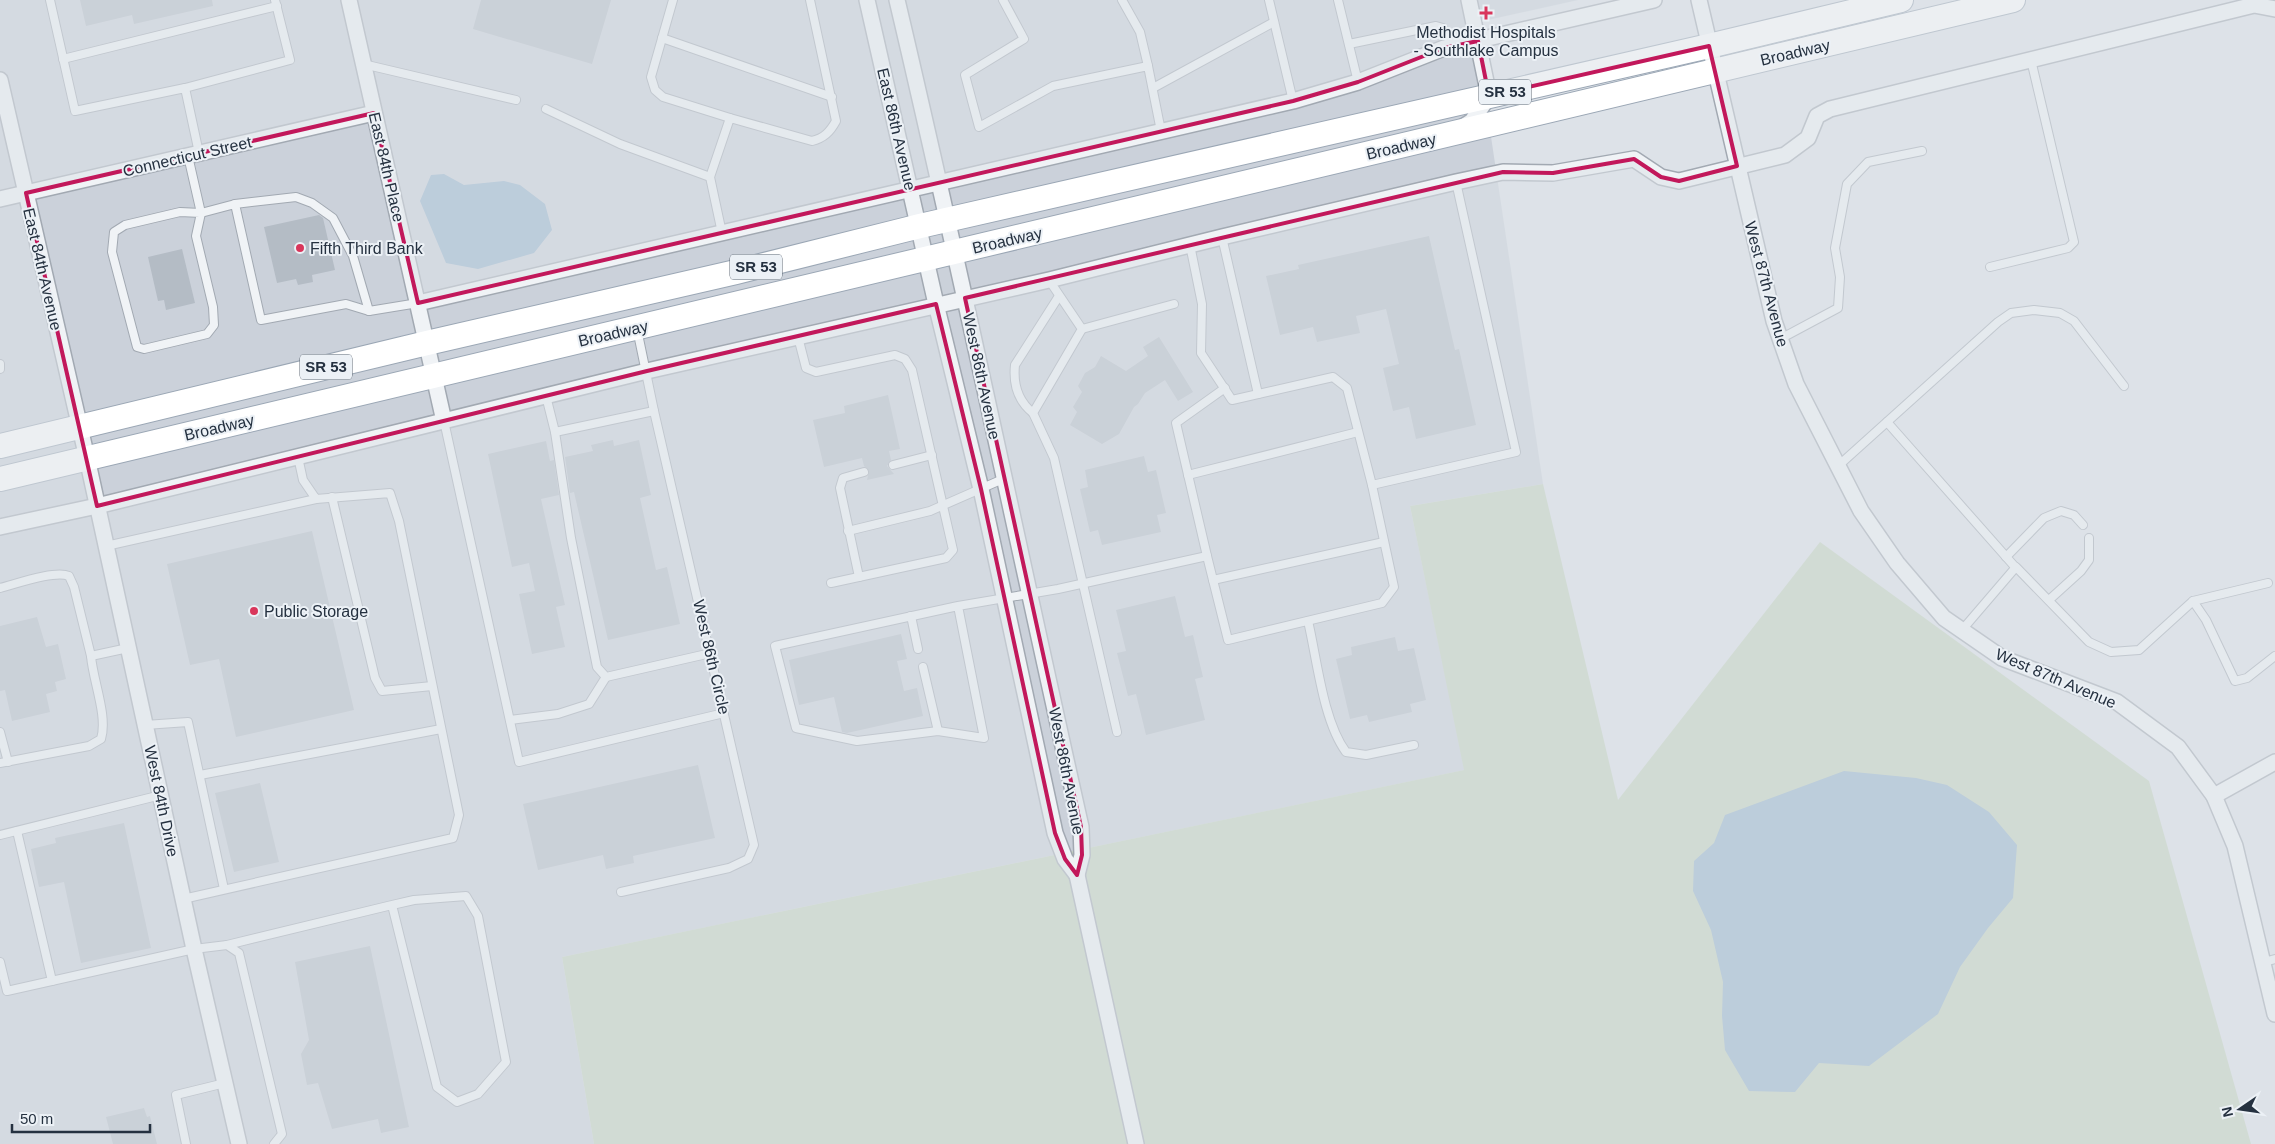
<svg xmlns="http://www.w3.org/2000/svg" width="2275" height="1144" font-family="Arial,sans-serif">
	<rect width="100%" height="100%" fill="#dde2e8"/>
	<path fill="#cbd1da" d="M0,0H1578L1474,23L1543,484L1410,506L1465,770L562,957L594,1144H0Z"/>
	<path fill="#c4d3bd" d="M1543,484L1618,800L1820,542L2149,781L2251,1144H594L562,957L1464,770L1410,506Z"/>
	<g fill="#95b3cc">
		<path d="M444,174L464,185L504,181L520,185L545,204L552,230L534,253L478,269L446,263L420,201L431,175Z"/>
		<path d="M1844,771L1916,778L1947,785L1989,812L2017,845L2013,898L1988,928L1960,967L1938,1014L1869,1066L1819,1063L1795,1092L1749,1091L1725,1050L1722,1016L1723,982L1711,930L1693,891L1694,861L1714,843L1725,815Z"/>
	</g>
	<g fill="#b4bcc5">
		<path d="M80,0H212L213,6L134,24L132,15L86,26Z"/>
		<path d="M481,0H611L592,64L473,29Z"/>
		<path d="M319,215L323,218L335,270L312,275L313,282L298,285L296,279L277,283L264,227Z"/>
		<path d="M1429,236L1455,350L1459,349L1476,425L1416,439L1409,407L1393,411L1383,368L1399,364L1386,309L1356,316L1360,333L1317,342L1313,327L1280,335L1266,276L1299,269L1298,265Z"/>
		<path d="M182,249L195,303L166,310L164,300L158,301L148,257Z"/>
		<path d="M1159,337L1193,392L1178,401L1165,380L1145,393L1138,404L1134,407L1119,434L1102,444L1070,425L1077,412L1073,407L1082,392L1078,386L1085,373L1095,367L1101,356L1126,371L1148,356L1143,347Z"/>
		<path d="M888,395L900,449L889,451L891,460L887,466L894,474L867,480L869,471L864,466L862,458L824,467L813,420L845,413L844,406Z"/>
		<path d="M613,440L614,446L639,440L651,495L640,498L656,570L667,567L680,624L608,640L574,492L570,493L565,457L593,451L591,445Z"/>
		<path d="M546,441L550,461L554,460L559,495L541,499L565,605L556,607L565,647L532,654L519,594L535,591L529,563L512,567L488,454Z"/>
		<path d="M1144,456L1148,472L1156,470L1166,513L1157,515L1161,532L1102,545L1098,530L1090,532L1080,489L1088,487L1085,470Z"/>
		<path d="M312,531L354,710L236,737L219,659L190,665L167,564Z"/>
		<path d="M1175,596L1185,637L1193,635L1203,677L1195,679L1205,720L1146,735L1136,694L1128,696L1117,653L1126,651L1116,610Z"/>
		<path d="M37,617L46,647L58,644L66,679L55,682L57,691L46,694L50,712L12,721L5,690L0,691V626Z"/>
		<path d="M901,634L907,659L897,661L904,691L917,688L923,716L847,733L842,732L834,697L799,705L789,660Z"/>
		<path d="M1395,637L1398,651L1414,648L1426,700L1410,704L1412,712L1369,722L1367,715L1350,719L1336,659L1352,655L1351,647Z"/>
		<path d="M698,765L715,838L633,856L634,863L606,869L603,855L538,870L523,804Z"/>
		<path d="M260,783L279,862L234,872L215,793Z"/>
		<path d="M124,823L151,948L81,963L64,882L39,887L31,849L56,843L55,838Z"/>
		<path d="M370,946L409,1127L381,1133L378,1119L332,1129L318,1083L307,1085L301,1054L309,1040L295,962Z"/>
		<path d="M144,1108L147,1117L150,1116L157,1144H113L106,1117Z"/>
	</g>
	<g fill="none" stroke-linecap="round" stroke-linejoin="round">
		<g stroke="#a2a9b2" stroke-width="10">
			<g id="service">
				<path d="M50,0L75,111L185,88L199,153"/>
				<path d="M673,0L651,77L655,90L663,97L730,118"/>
				<path d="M1003,0L1024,39L965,75L979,127L1053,86L1148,66L1161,131"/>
				<path d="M1122,0L1140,32L1148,66"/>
				<path d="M1269,0L1293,101"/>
				<path d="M1338,0L1358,82"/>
				<path d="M662,38L832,97"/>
				<path d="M1349,44L1436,26L1443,28L1452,46"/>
				<path d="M63,59L277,6"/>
				<path d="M363,64L516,100"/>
				<path d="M185,88L290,60L275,0"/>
				<path d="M1153,88L1274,22"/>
				<path d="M546,109L620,144L710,177"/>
				<path d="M188,156L201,213L235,204L261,320L346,304L369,311L418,303"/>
				<path d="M235,204L296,197L312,203L333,218L353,256L369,311"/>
				<path d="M180,212L201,213L196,236L213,307L214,325L207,334L144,349L137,347L112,252L114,232L125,225Z"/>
				<path d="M722,233L710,177L730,118L812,141C824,138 830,132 836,121L810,0"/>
				<path d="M1222,237L1258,394"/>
				<path d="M1190,245L1202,304L1201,353L1232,400L1333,377L1347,388L1372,485L1516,452L1456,182"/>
				<path d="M1990,267L2068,248L2074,242L2031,60"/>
				<path d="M1049,280L1082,329L1033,413L1054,458L1117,732"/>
				<path d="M1082,329L1174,304"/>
				<path d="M798,337L806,368L816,372L895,355L905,359L912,370L953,550L946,558L831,583"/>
				<path d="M1780,339L1838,308L1840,277L1835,248L1847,184L1868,162L1922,151"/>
				<path d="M0,364V369"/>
				<path d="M546,396L555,432L654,411"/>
				<path d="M1033,413C1018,401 1013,384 1015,365L1059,296"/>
				<path d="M444,421L519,762L724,713"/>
				<path d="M1887,422L2016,568"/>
				<path d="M555,432L571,538L597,667L606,677L711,653"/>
				<path d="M893,465L932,455"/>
				<path d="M1838,466L1998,322L2011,313L2034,310L2060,313L2074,321L2124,386"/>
				<path d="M1188,475L1358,432"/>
				<path d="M332,497L375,678L382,691L432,686"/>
				<path d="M848,531L930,511L1003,479"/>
				<path d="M106,546L316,499"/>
				<path d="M1207,556L1228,640L1382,603L1394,587L1372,485"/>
				<path d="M2006,557L2044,518L2061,511L2074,515L2083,525"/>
				<path d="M859,577L840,488L843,478L864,472"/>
				<path d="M1213,580L1384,542"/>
				<path d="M0,588C16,584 55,570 69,576L74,587L91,656"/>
				<path d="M2049,600L2081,571L2089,560V538"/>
				<path d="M2193,601L2268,583"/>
				<path d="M958,606L984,738L938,731L857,741L796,728L775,646L958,606L1058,589L1207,556L1176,423L1225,388"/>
				<path d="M911,616L918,649"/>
				<path d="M1308,621C1317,659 1323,721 1346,752L1366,755L1414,745"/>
				<path d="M1962,630L2016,567L2089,642L2111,652L2139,650L2193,601L2206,620L2235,681L2247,678L2275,656"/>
				<path d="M923,667L938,731"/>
				<path d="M510,720L558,714L589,704L606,677"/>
				<path d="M145,725L188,722L224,889"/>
				<path d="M0,732L8,762"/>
				<path d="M0,763L89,746L101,739C108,716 93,681 91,656L128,648"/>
				<path d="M200,775L441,729"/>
				<path d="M17,831L52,981"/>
				<path d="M0,835L161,795"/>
				<path d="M621,892L729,868L748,859L754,845L654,411L637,329"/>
				<path d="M183,899L453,838L459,815L399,521L390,493L316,499L303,480L298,457"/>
				<path d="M227,945L392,905L414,900L466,896L478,916L506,1062L478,1094L457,1102L437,1087L392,905"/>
				<path d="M0,962L7,991L194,949L227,945L239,953L282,1134L274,1144"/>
				<path d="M2264,962L2275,959"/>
				<path d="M186,1144L176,1095L225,1083"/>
			</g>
		</g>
		<g stroke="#a2a9b2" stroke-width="18">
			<g id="minor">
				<path d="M349,0L444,421"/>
				<path d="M867,0L936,304L981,489L1055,833L1065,859L1077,875L1082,855L1081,827C1019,551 962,275 897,0"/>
				<path d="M1699,0L1774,321L1796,384L1861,511L1897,563L1944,618L2002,658L2117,702L2178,747L2214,796L2235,846L2275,1014"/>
				<path d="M0,80L87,458L194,949L239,1144"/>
				<path d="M1461,128L1472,121L1489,96L1469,0"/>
				<path d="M0,199L374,113"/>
				<path d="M418,303L1293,101L1358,82L1444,48L1654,0"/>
				<path d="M0,527L97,506L647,371L1049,280L1222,237L1456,182L1503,172L1553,173L1634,159L1661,177L1679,181L1785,155L1808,138L1817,116L1830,109L2254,5L2275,9"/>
				<path d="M2214,796L2275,762"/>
				<path d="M1077,875L1136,1144"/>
			</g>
		</g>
		<g stroke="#9ba7b5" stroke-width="26">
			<g id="primary">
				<path d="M0,446L427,343L736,272L920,226L1709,46L1901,0"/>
				<path d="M0,479L2013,0"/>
			</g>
		</g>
		<use href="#service" stroke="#f0f3f6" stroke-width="8"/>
		<use href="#minor" stroke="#f0f3f6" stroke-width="15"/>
		<use href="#primary" stroke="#fff" stroke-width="24"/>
	</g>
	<path d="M0 0H2275V1144H0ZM1478,41L1489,96L1709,46L1737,166L1679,181L1661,177L1634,159L1553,173L1503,172L965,298L1081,827L1082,855L1077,875L1065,859L1055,833L981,489L936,304L647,371L97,506L26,193L374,113L418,303L1293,101L1358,82L1444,48Z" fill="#dde2e8" fill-opacity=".55" fill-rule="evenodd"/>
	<path fill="none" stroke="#c2185b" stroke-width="4" stroke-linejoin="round" d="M1478,41L1489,96L1709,46L1737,166L1679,181L1661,177L1634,159L1553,173L1503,172L965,298L1081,827L1082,855L1077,875L1065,859L1055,833L981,489L936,304L647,371L97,506L26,193L374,113L418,303L1293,101L1358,82L1444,48Z"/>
	<g fill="#d9365b" stroke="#ecf1f6" stroke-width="2">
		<path d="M1483.5 5.5h5v5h5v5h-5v5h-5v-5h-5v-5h5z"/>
		<circle cx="300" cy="248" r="5"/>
		<circle cx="254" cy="611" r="5"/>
	</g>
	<g text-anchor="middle" stroke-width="4" stroke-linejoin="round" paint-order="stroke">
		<g fill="#ecf1f6" stroke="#616b77" stroke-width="1">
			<rect x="1479" y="79.5" width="52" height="25" rx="4"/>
			<rect x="730" y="254.5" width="52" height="25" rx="4"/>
			<rect x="300" y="354.5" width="52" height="25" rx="4"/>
		</g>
		<g font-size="15" font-weight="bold" fill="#253140">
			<text x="1505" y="97">SR 53</text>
			<text x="756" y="272">SR 53</text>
			<text x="326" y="372">SR 53</text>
		</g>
		<g font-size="16" fill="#253140" stroke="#ecf1f6" text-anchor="start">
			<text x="1486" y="38" text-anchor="middle">Methodist Hospitals<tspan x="1486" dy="18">- Southlake Campus</tspan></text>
			<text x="310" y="254">Fifth Third Bank</text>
			<text x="264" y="617">Public Storage</text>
		</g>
		<g font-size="16" fill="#253140" stroke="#ecf1f6">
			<text transform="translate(1795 52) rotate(-13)" y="6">Broadway</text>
			<text transform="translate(897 129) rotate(77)" y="6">East 86th Avenue</text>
			<text transform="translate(1401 146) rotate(-13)" y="6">Broadway</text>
			<text transform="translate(187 156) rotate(-13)" y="6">Connecticut Street</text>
			<text transform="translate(387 167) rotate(77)" y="6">East 84th Place</text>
			<text transform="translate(1007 240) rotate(-13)" y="6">Broadway</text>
			<text transform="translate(43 269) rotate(77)" y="6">East 84th Avenue</text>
			<text transform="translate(1767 284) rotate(75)" y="6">West 87th Avenue</text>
			<text transform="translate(613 333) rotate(-13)" y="6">Broadway</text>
			<text transform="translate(982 376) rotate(78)" y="6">West 86th Avenue</text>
			<text transform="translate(219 427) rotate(-13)" y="6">Broadway</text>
			<text transform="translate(712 657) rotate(77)" y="6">West 86th Circle</text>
			<text transform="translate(2056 678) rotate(23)" y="6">West 87th Avenue</text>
			<text transform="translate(1067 771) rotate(79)" y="6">West 86th Avenue</text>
			<text transform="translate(162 801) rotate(78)" y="6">West 84th Drive</text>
		</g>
	</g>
	<g transform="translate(2240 1109) rotate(257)" stroke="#ecf1f6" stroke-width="4" paint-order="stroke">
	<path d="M0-4L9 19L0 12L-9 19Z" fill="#253140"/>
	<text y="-8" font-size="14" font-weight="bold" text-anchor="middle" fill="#253140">N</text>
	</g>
	<path d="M12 1124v8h138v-8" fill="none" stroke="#253140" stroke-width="2.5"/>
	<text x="20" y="1124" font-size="15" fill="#253140" stroke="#ecf1f6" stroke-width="4" paint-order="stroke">50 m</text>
</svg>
